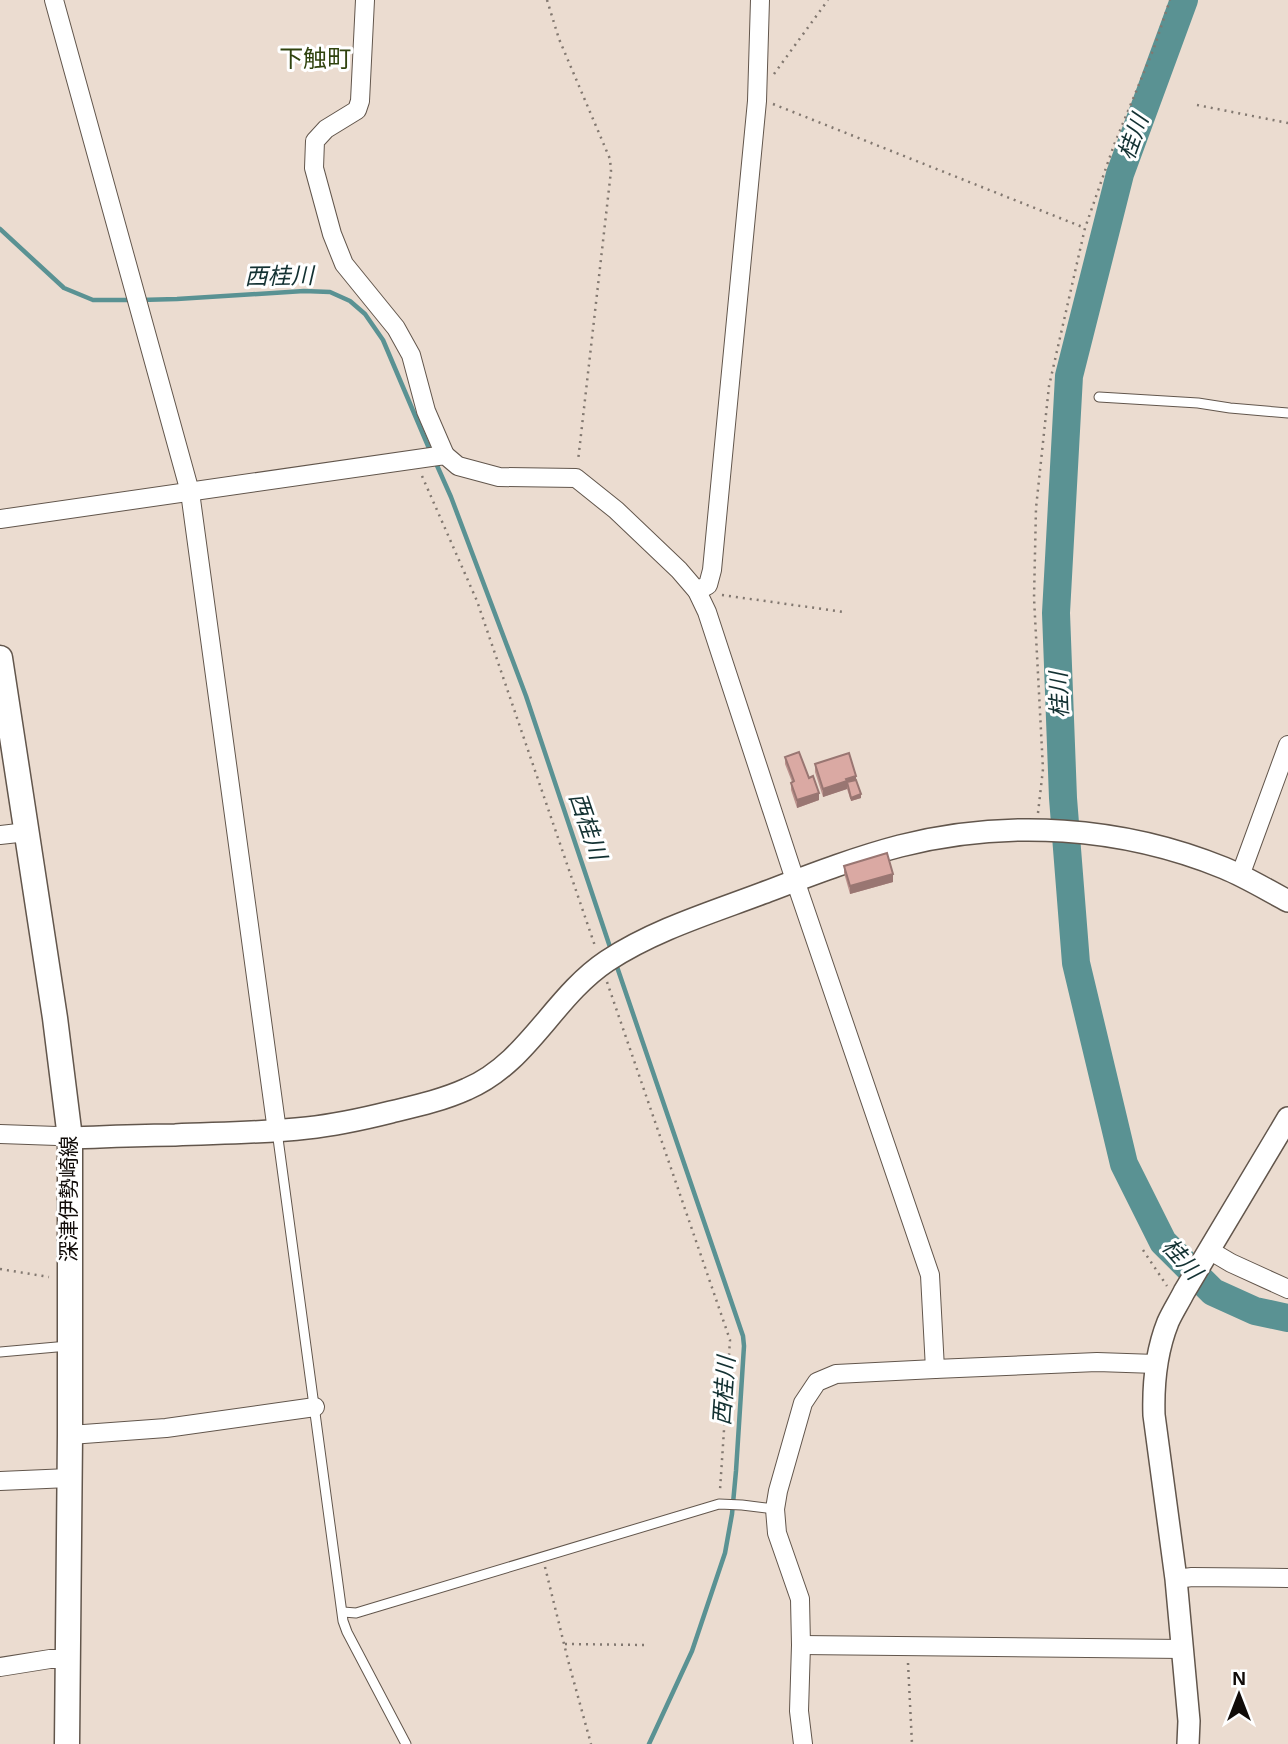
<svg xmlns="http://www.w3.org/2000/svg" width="1288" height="1744" font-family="Arial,'Noto Sans JP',sans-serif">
	<rect width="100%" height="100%" fill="#ebdcd0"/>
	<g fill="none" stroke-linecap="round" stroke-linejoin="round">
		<g stroke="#5a9293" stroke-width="4.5">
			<path d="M0,229L64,288L93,300H131"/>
			<path d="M140,300L177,299L304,291L330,292L350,301L365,314L383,340L431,453"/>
			<path d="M435,461L451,497L526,696L611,950"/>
			<path d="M615,961L743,1336L744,1346L736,1471L732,1514L725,1553L692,1651L649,1744"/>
		</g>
		<path stroke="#5a9293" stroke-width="28" d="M1184,0L1120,174L1069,376L1056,613L1063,798L1076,963L1124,1164L1163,1242L1213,1292L1255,1311L1288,1318"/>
		<g stroke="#62564c" stroke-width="11">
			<g id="service">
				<path d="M1099,397L1198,403L1230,408L1288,413"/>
				<path d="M277,1131L343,1621L347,1632L406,1744"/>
				<path d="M0,1352L68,1346"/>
				<path d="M343,1612L356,1613L719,1504L742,1505L775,1509"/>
			</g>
		</g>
		<g stroke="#62564c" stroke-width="20">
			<g id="minor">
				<path d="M54,0L190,492L277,1131"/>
				<path d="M365,0L360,101L357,110L326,129L315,141L314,168L332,234L344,264L396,328L411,355L426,411L445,455"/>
				<path d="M0,519L445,455L458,466L499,477L576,478L616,510L679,570L697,591L707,612L795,880L930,1275L935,1369"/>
				<path d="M697,591L708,585L712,570L757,101L760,0"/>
				<path d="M0,835L27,832"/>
				<path d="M1240,876L1288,745"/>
				<path d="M0,1134L57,1136L70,1138"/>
				<path d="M1209,1250L1231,1263L1288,1289"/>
				<path d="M70,1435L166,1428L315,1407"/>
				<path d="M0,1481L69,1478"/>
				<path d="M1176,1579L1192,1577L1288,1578"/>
				<path d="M801,1645L1183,1649"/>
				<path d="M0,1667L50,1659H67"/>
				<path d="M803,1744L799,1711L801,1645L800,1599L777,1533L775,1509L778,1491L803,1403L817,1382L836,1374L935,1369L1097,1362L1156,1364"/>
			</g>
		</g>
		<g stroke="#62564c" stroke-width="24">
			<g id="tertiary">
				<path d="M70,1138C105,1137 140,1135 175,1135C219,1133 263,1133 307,1128C335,1125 363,1119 391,1112C416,1106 443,1100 467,1089C528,1063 553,997 607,961C654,930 710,913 763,893C808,876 854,858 900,846C1007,819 1121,826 1224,868C1246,877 1267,890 1288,901"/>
				<path d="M1188,1744L1189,1721L1176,1579L1154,1415C1153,1383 1156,1352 1168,1322C1173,1311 1179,1302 1184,1292L1288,1118"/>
			</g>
		</g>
		<g stroke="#62564c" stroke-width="27">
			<path id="secondary" d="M0,658L55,1018L70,1138V1435L67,1744"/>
		</g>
		<g stroke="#827870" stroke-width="2.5" stroke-dasharray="2 5" stroke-linecap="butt">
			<path d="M547,0L559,39L610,159L611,171L578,461"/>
			<path d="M774,74L828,0"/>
			<path d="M773,104L1085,228"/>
			<path d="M1197,105L1288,123"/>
			<path d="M422,476L477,601L595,946"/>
			<path d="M722,595L844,612"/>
			<path d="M1038,813L1043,769L1034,598L1036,508L1049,386L1085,228L1114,145L1154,48L1170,0"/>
			<path d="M607,982L730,1340L720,1490"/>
			<path d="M1143,1250L1167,1286"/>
			<path d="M0,1269L49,1277"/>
			<path d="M545,1567L569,1664L591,1744"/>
			<path d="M565,1644L645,1645"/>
			<path d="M908,1663L912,1744"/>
		</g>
		<use href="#service" stroke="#fff" stroke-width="9"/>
		<use href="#minor" stroke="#fff" stroke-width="18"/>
		<use href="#tertiary" stroke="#fff" stroke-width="21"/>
		<use href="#secondary" stroke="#fff" stroke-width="24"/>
	</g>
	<g fill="#bb918c">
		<path d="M785,757L809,778L819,800L797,808L791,790V783L792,782L785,764Z"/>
		<path d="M815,764L856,780L861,798L851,801L847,789L823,797L815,772Z"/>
		<path d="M844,866L893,882L850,894L844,873Z"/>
	</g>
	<g fill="#997672">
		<path d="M856,776V783L847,785V789L823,797V789Z"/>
		<path d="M819,793V800L797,808V800Z"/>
		<path d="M861,794V798L851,801V798Z"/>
		<path d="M893,874V882L850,894V886Z"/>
	</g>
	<g fill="#daa9a3" stroke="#997672" stroke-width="2">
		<path d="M799,752L809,778L813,776L819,793L797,800L791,783L794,781L785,757Z"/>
		<path d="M849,753L856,776L846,779L847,781L823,789L815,764Z"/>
		<path d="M856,780L861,794L851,798L847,782Z"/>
		<path d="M887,853L893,874L850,886L844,866Z"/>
	</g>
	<g text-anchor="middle" stroke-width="6" stroke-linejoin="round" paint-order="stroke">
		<g font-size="21" fill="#100b08" stroke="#fff">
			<text transform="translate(69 1199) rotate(-90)" y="7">深津伊勢崎線</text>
		</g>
		<g font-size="23" font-style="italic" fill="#133132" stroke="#fff">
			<text transform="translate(1133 137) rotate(-70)" y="8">桂川</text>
			<text transform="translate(279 276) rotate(-1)" y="8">西桂川</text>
			<text transform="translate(1059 695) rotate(-92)" y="8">桂川</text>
			<text transform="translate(588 826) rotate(71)" y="8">西桂川</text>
			<text transform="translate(1182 1259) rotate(48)" y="8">桂川</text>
			<text transform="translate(724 1391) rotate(-86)" y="8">西桂川</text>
		</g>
		<g font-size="24" fill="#30430e" stroke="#fff">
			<text x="315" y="67">下触町</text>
		</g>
	</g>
	<g transform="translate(1239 1695)" stroke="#ffffff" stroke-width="5" paint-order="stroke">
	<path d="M0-5L12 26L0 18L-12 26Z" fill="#100b08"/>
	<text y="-10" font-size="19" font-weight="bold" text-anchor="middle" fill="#100b08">N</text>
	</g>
</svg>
